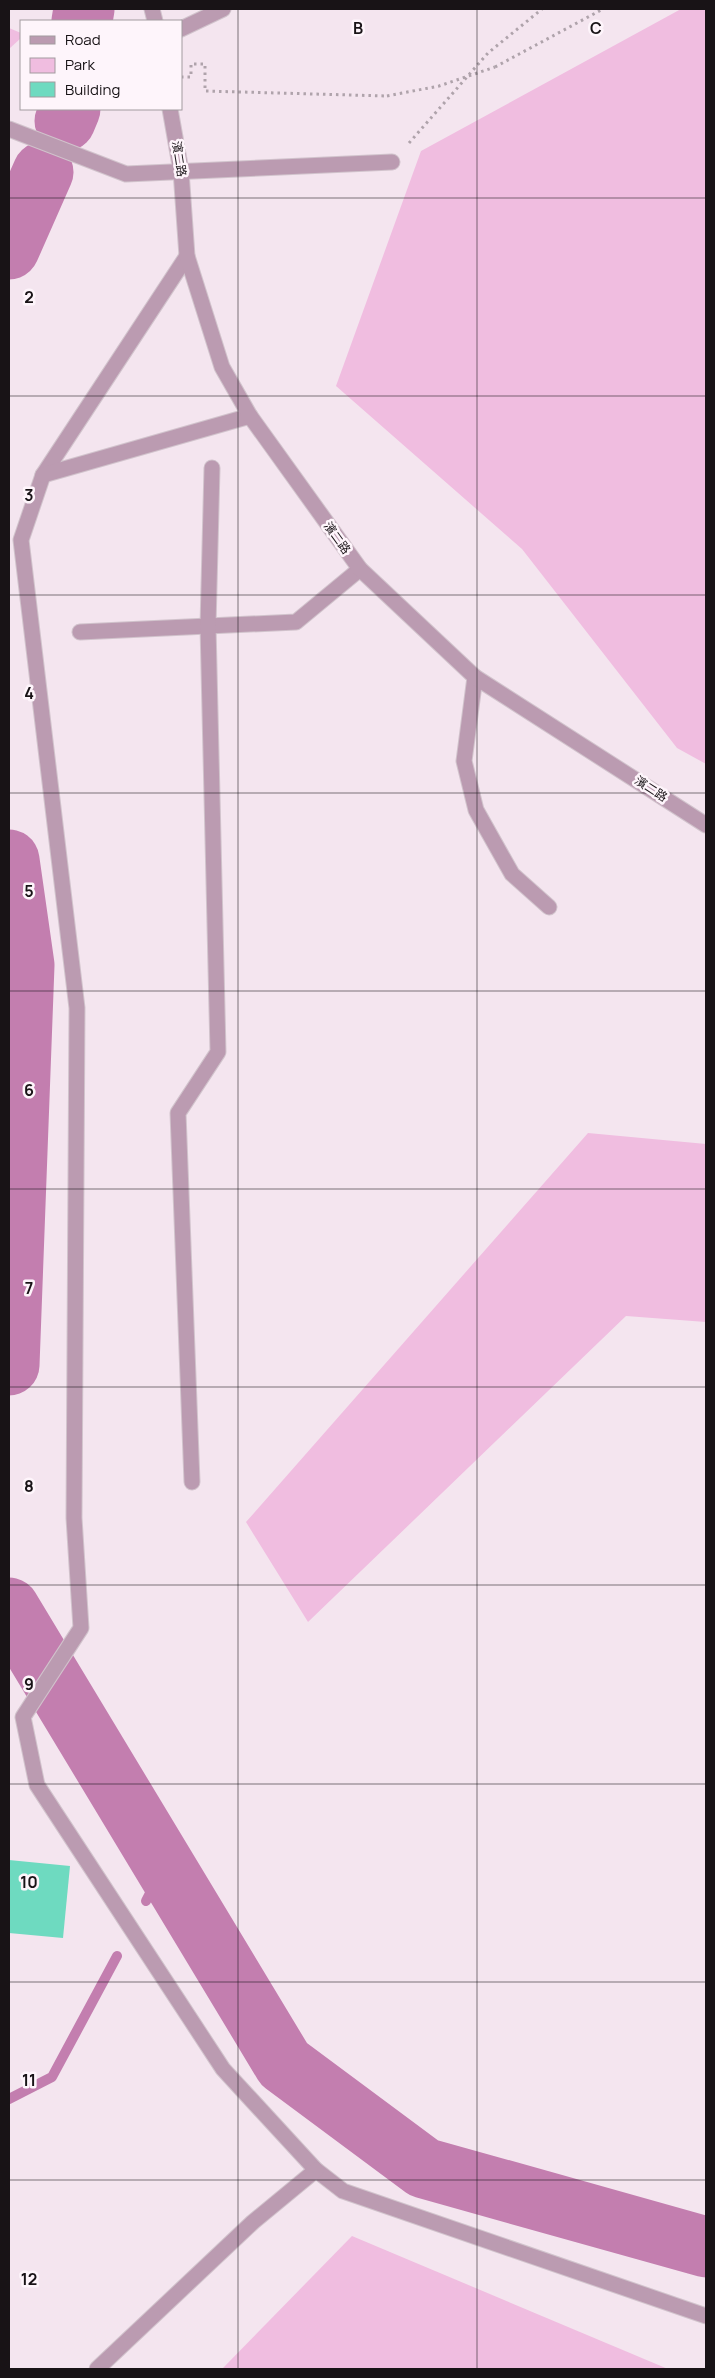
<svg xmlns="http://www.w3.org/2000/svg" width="715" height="2378" font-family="Manrope,'Noto Sans TC',sans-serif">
	<rect width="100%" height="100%" fill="#f4e5ef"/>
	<g fill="#f0bde0">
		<path d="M681,9H706V764L677,748L522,549L336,386L421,151Z"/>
		<path d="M9,28L21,33V38L9,49Z"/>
		<path d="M588,1133L706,1144V1322L626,1316L308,1622L246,1522Z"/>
		<path d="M352,2236L668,2369H222Z"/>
	</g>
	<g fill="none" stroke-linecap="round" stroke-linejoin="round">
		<g stroke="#c37eaf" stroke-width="10">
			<path d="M146,1901L164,1866"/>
			<path d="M9,2099L52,2077L117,1956"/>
		</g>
		<g stroke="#c37eaf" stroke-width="61">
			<path d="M82,21L84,9"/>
			<path d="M65,121L70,109"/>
			<path d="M9,249L43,172"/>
			<path d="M9,860L24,965L9,1365"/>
			<path d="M9,1608L284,2064L424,2168L706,2247"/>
		</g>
	</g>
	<path fill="#6edac0" d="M9,1860L70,1866L63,1938L9,1933Z"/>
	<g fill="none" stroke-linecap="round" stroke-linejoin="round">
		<g stroke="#d1c3cc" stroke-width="17">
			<g id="service">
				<path d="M181,29L223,9"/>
				<path d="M9,129L126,174L392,162"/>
				<path d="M187,256L43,475L21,540L77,1008L74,1518L81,1628L23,1717L37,1785L223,2069L316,2170L343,2191L706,2316"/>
				<path d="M43,475L250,416"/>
				<path d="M80,632L296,622L360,569"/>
				<path d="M475,677L464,761L476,810L512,874L549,907"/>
				<path d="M192,1482L178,1113L218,1052L208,626L212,468"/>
				<path d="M97,2369L253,2222L316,2170"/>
			</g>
		</g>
		<g stroke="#d1c3cc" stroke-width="17">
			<g id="tertiary">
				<path d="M152,9L155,21"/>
				<path d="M170,109L181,171L187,256L222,367L250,416L360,569L475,677L706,825"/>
			</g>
		</g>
		<g stroke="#afa3ab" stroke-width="3" stroke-dasharray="2.5 4" stroke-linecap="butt">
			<path d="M495,67L603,9"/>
			<path d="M181,77H191V64H205V91L387,96"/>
			<path d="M409,143L488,53L542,9"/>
		</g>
		<use href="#service" stroke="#bb9bb1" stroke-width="15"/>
		<use href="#tertiary" stroke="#bb9bb1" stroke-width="15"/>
		<path stroke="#afa3ab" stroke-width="3" stroke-dasharray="2.5 4" stroke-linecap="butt" d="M387,96L439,86L495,67"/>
	</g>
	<path fill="none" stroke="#181316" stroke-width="1" stroke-opacity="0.55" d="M238,9V2369M477,9V2369M9,198H706M9,396H706M9,595H706M9,793H706M9,991H706M9,1189H706M9,1387H706M9,1585H706M9,1784H706M9,1982H706M9,2180H706"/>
	<g text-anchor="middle" stroke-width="5" stroke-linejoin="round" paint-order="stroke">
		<g font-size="12" fill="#181316" stroke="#fef5fb">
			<text transform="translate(179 159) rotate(81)" y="4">濱二路</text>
			<text transform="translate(337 538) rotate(54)" y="4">濱二路</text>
			<text transform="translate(651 789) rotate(33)" y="4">濱二路</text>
		</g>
	</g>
	<g font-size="16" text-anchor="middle" font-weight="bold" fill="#181316" stroke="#fef5fb" stroke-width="5" stroke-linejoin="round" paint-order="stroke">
		<text x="358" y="34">B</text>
		<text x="596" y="34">C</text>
		<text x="29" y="303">2</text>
		<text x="29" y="501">3</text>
		<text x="29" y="699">4</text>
		<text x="29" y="897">5</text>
		<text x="29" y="1096">6</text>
		<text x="29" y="1294">7</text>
		<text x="29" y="1492">8</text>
		<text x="29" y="1690">9</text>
		<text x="29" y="1888">10</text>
		<text x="29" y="2086">11</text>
		<text x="29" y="2285">12</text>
	</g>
	<rect width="715" height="2378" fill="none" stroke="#181316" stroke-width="20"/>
	<rect x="20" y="20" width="162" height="90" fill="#fef5fb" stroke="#a29b9f"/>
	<rect x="30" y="36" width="25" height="8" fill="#bb9bb1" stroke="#a29b9f"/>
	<text x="65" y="45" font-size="15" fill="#181316">Road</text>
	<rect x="30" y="58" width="25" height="15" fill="#f0bde0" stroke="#a29b9f"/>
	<text x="65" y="70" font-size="15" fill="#181316">Park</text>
	<rect x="30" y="82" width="25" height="15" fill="#6edac0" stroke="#a29b9f"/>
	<text x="65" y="95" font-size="15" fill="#181316">Building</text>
</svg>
